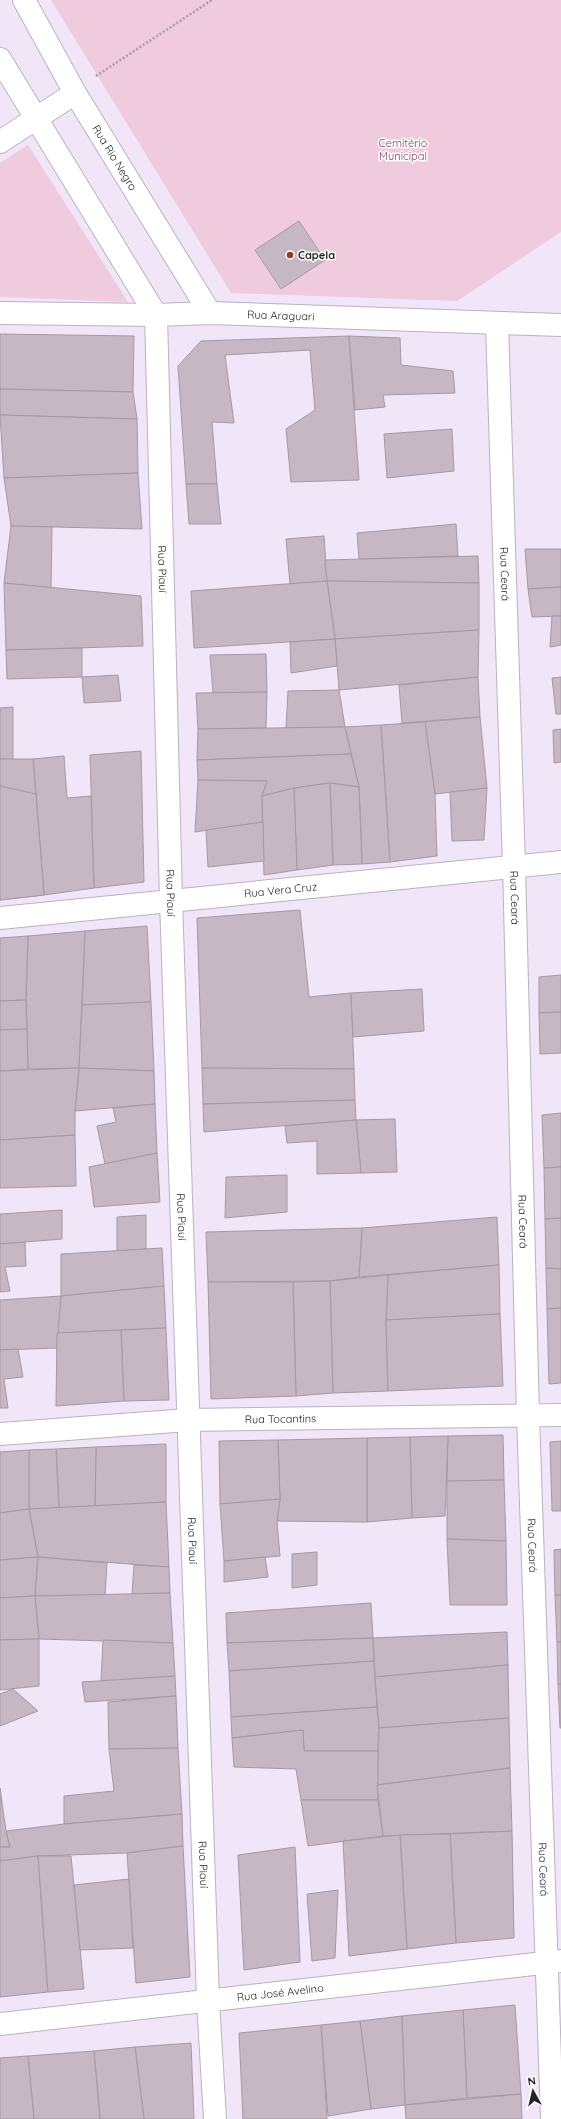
<svg xmlns="http://www.w3.org/2000/svg" width="561" height="2119" font-family="Quicksand,sans-serif">
	<rect width="100%" height="100%" fill="#f0e6f7"/>
	<g fill="#efcbdd">
		<path d="M51,0H561V232L457,301L231,293Z"/>
		<path d="M28,145L128,302L0,297V163Z"/>
	</g>
	<g fill="#c6b7c4" stroke="#a698a5">
		<path d="M299,221L325,260L281,289L255,250Z"/>
		<path d="M0,334L134,336L133,392L0,389Z"/>
		<path d="M349,336L359,480L291,482L286,429L315,410L310,350L225,355L234,423L212,422L217,484H186L178,366L201,341Z"/>
		<path d="M349,336L400,338L401,365L453,371L455,393L383,395L385,407L355,410Z"/>
		<path d="M0,389L133,392L137,419L0,415Z"/>
		<path d="M0,415L137,419L138,473L4,478Z"/>
		<path d="M452,429L454,471L387,478L384,434Z"/>
		<path d="M138,473L142,529L11,526L4,478Z"/>
		<path d="M186,484H217L221,524H189Z"/>
		<path d="M456,524L458,556L359,559L357,533Z"/>
		<path d="M11,526L52,527L51,588L4,583Z"/>
		<path d="M324,536L327,581L290,584L286,539Z"/>
		<path d="M525,549H561V587L528,589Z"/>
		<path d="M478,556L479,583L327,581L325,560Z"/>
		<path d="M327,581L479,583V630L335,639Z"/>
		<path d="M327,581L335,639L194,648L191,591Z"/>
		<path d="M4,583L141,596L143,646L6,650Z"/>
		<path d="M561,587V616L532,617L528,589Z"/>
		<path d="M552,616H561V645L550,647Z"/>
		<path d="M479,630L478,677L339,690L335,639Z"/>
		<path d="M335,639L337,666L291,673L290,642Z"/>
		<path d="M82,648V677L7,679L6,650Z"/>
		<path d="M266,654L267,692L213,693L210,655Z"/>
		<path d="M118,675L121,701L84,703L82,677Z"/>
		<path d="M478,677L480,717L402,723L399,685Z"/>
		<path d="M561,677V714H556L552,678Z"/>
		<path d="M339,690L345,727L286,728L288,691Z"/>
		<path d="M267,692L266,728L198,729L196,693Z"/>
		<path d="M13,707V760L0,759V708Z"/>
		<path d="M480,717L487,788L435,794L425,722Z"/>
		<path d="M425,722L435,794L437,856L390,862L381,725Z"/>
		<path d="M381,725L390,862L362,864L359,787L345,727Z"/>
		<path d="M345,727L351,754L197,760L198,729Z"/>
		<path d="M561,729V762L554,763L553,730Z"/>
		<path d="M141,751L144,882L94,888L90,755Z"/>
		<path d="M351,754L359,787L330,783L294,788L262,796L267,781L198,780L197,760Z"/>
		<path d="M64,756L67,798L91,796L94,888L44,895L33,759Z"/>
		<path d="M0,759H33L44,895L0,900Z"/>
		<path d="M198,780L267,781L262,796L263,822L195,832Z"/>
		<path d="M330,783L359,787L362,864L333,865Z"/>
		<path d="M330,783L333,865L297,870L294,788Z"/>
		<path d="M0,786L36,794L44,895L0,900Z"/>
		<path d="M294,788L297,870L264,875L262,796Z"/>
		<path d="M487,788L484,840L452,841L450,792Z"/>
		<path d="M263,822L264,861L208,867L206,830Z"/>
		<path d="M300,910L309,997L351,993L354,1069L202,1068L197,918Z"/>
		<path d="M147,926L151,1002L82,1005L85,931Z"/>
		<path d="M85,931L79,1068L28,1069L26,1000L28,936Z"/>
		<path d="M28,936L26,1000L0,1001V938Z"/>
		<path d="M561,975V1012L539,1013V977Z"/>
		<path d="M422,989L424,1031L353,1037L351,993Z"/>
		<path d="M26,1000L27,1029L0,1030V1001Z"/>
		<path d="M151,1002L154,1071L79,1068L82,1005Z"/>
		<path d="M561,1012V1053L540,1054L539,1013Z"/>
		<path d="M27,1029L28,1069L0,1071V1030Z"/>
		<path d="M79,1068L154,1071L155,1104L75,1111Z"/>
		<path d="M79,1068L75,1111V1135L0,1140V1071Z"/>
		<path d="M202,1068L354,1069L355,1100L203,1104Z"/>
		<path d="M355,1100L356,1120L204,1132L203,1104Z"/>
		<path d="M155,1104L157,1153L105,1164L97,1126L116,1122L113,1108Z"/>
		<path d="M561,1113V1167L544,1168L542,1115Z"/>
		<path d="M395,1119L397,1172L361,1173L356,1120Z"/>
		<path d="M356,1120L361,1173L317,1174V1141L287,1143L285,1126Z"/>
		<path d="M75,1135L76,1186L0,1188V1140Z"/>
		<path d="M157,1153L160,1202L94,1207L89,1167Z"/>
		<path d="M561,1167V1218L545,1219L544,1168Z"/>
		<path d="M287,1175V1212L225,1218L226,1177Z"/>
		<path d="M62,1210V1239L0,1244V1214Z"/>
		<path d="M146,1215V1249L117,1251V1217Z"/>
		<path d="M497,1217L499,1265L359,1277L362,1228Z"/>
		<path d="M561,1218V1269L546,1268L545,1219Z"/>
		<path d="M362,1228L359,1277L330,1281L208,1282L206,1232Z"/>
		<path d="M25,1242L26,1266L5,1267L10,1291L0,1292V1244Z"/>
		<path d="M162,1248L164,1286L61,1296V1254Z"/>
		<path d="M499,1265L500,1314L386,1320L388,1275Z"/>
		<path d="M546,1268L561,1269V1308L547,1309Z"/>
		<path d="M388,1275L386,1320L388,1391L333,1393L330,1281Z"/>
		<path d="M330,1281L333,1393L296,1396L293,1282Z"/>
		<path d="M208,1282H293L296,1396L211,1399Z"/>
		<path d="M164,1286L166,1328L57,1333L61,1296Z"/>
		<path d="M61,1296L57,1348L0,1350V1300Z"/>
		<path d="M561,1308V1383L549,1384L547,1309Z"/>
		<path d="M500,1314L503,1386L388,1391L386,1320Z"/>
		<path d="M166,1328L169,1400L124,1401L121,1330Z"/>
		<path d="M121,1330L124,1401L56,1406L57,1333Z"/>
		<path d="M18,1349L23,1377L4,1379L8,1408H0V1350Z"/>
		<path d="M503,1435L504,1480L447,1481L448,1436Z"/>
		<path d="M448,1436L445,1516L412,1518L410,1437Z"/>
		<path d="M410,1437L412,1518L367,1522V1438Z"/>
		<path d="M367,1438V1522L277,1521L280,1499L278,1440Z"/>
		<path d="M278,1440L280,1499L220,1504L219,1441Z"/>
		<path d="M561,1441V1511H552L550,1442Z"/>
		<path d="M166,1444V1502L95,1507L96,1447Z"/>
		<path d="M96,1447L95,1507L59,1509L56,1449Z"/>
		<path d="M56,1449L59,1509H29V1450Z"/>
		<path d="M29,1450V1509L0,1513V1452Z"/>
		<path d="M504,1480L506,1541L447,1539V1481Z"/>
		<path d="M280,1499L277,1521L280,1556L224,1561L220,1504Z"/>
		<path d="M166,1502L169,1567L38,1557L29,1509Z"/>
		<path d="M29,1509L38,1557L0,1560V1513Z"/>
		<path d="M447,1539L506,1541L507,1605H450Z"/>
		<path d="M561,1549V1595H555L554,1550Z"/>
		<path d="M317,1552V1585L292,1588V1554Z"/>
		<path d="M38,1557L35,1596L0,1598V1560Z"/>
		<path d="M38,1557L107,1563L105,1595L35,1596Z"/>
		<path d="M265,1557L268,1577L224,1582V1561Z"/>
		<path d="M134,1565L169,1567L170,1593L132,1594Z"/>
		<path d="M170,1593L173,1643L39,1639L35,1596Z"/>
		<path d="M555,1595H561V1642H557Z"/>
		<path d="M35,1596L39,1639L0,1640V1598Z"/>
		<path d="M371,1603L373,1638L227,1643L226,1613Z"/>
		<path d="M507,1632L508,1665L375,1677L373,1638Z"/>
		<path d="M373,1638L374,1661L229,1671L227,1643Z"/>
		<path d="M39,1639V1686L0,1690V1640Z"/>
		<path d="M103,1640L173,1643L175,1676L101,1682Z"/>
		<path d="M557,1642H561V1684H558Z"/>
		<path d="M374,1661L377,1707L231,1717L229,1671Z"/>
		<path d="M508,1665L509,1718L379,1728L375,1677Z"/>
		<path d="M175,1676L176,1696L85,1702L82,1682Z"/>
		<path d="M558,1684H561V1728H560Z"/>
		<path d="M13,1689L38,1711L0,1726V1694Z"/>
		<path d="M176,1696L178,1748L109,1749L108,1702Z"/>
		<path d="M377,1707L379,1728L378,1751H304L303,1730L232,1738L231,1717Z"/>
		<path d="M509,1718L510,1768L377,1785L379,1728Z"/>
		<path d="M303,1730L304,1751H378V1800H301L296,1769L234,1767L232,1738Z"/>
		<path d="M178,1748L182,1814L64,1824V1796L114,1791L109,1749Z"/>
		<path d="M510,1768L512,1831L383,1836L377,1785Z"/>
		<path d="M0,1788L6,1831L10,1847H0Z"/>
		<path d="M301,1800H378L383,1836L308,1846Z"/>
		<path d="M182,1814L183,1846L127,1853L38,1856L0,1861V1847H10L6,1831L64,1824Z"/>
		<path d="M512,1831L514,1938L456,1943L450,1834Z"/>
		<path d="M450,1834L456,1943L407,1949L400,1835Z"/>
		<path d="M400,1835L407,1949L349,1956L343,1841Z"/>
		<path d="M183,1846L190,1977L136,1983L127,1853Z"/>
		<path d="M295,1847L300,1962L244,1970L238,1855Z"/>
		<path d="M38,1856L48,1992L0,1997V1861Z"/>
		<path d="M38,1856H71L84,1989L48,1992Z"/>
		<path d="M129,1879L133,1948L80,1950L74,1885Z"/>
		<path d="M338,1890L335,1958L312,1961L307,1894Z"/>
		<path d="M515,2005L521,2094L467,2098L463,2010Z"/>
		<path d="M463,2010L467,2098L405,2105L402,2016Z"/>
		<path d="M402,2016L405,2105L371,2109L360,2021Z"/>
		<path d="M360,2021L371,2109L328,2116L321,2025Z"/>
		<path d="M321,2025L327,2119H243L239,2033Z"/>
		<path d="M191,2043L194,2119H144L135,2047Z"/>
		<path d="M135,2047L144,2119H100L94,2051Z"/>
		<path d="M94,2051L100,2119H34L28,2056Z"/>
		<path d="M28,2056L34,2119H0V2058Z"/>
		<path d="M521,2094L522,2119H406L405,2105Z"/>
	</g>
	<g fill="none" stroke-linecap="round" stroke-linejoin="round">
		<g stroke="#bbb2c2" stroke-width="24">
			<g id="minor">
				<path id="s1" d="M24,0L75,93L210,313"/>
				<path id="s2" d="M0,59L156,315L171,900L208,2001L215,2119"/>
				<path d="M0,142L75,93"/>
				<path id="s3" d="M0,313L156,315L210,313L561,325"/>
				<path id="s4" d="M497,324L514,866L528,1416L552,2119"/>
				<path id="s5" d="M0,918L561,862"/>
				<path id="s6" d="M0,1434L188,1420L561,1415"/>
				<path id="s7" d="M0,2024L561,1961"/>
			</g>
		</g>
		<path stroke="#a59dab" stroke-width="2.5" stroke-dasharray="2 2" stroke-linecap="butt" d="M96,76L212,0"/>
		<use href="#minor" stroke="#fff" stroke-width="22"/>
	</g>
	<circle fill="#873f1f" stroke="#fff" stroke-width="1.5" cx="290" cy="255" r="4"/>
	<g text-anchor="middle" stroke-width="3" stroke-linejoin="round" paint-order="stroke">
		<g font-size="11" fill="#77445f" stroke="#fff">
			<text x="403" y="147">Cemitério<tspan x="403" dy="13">Municipal</tspan></text>
		</g>
		<g font-size="11" fill="#252128" stroke="#fff">
			<text dy="4" stroke="none"><textPath href="#s1" startOffset="182">Rua Rio Negro</textPath></text>
			<text dy="4" stroke="none"><textPath href="#s3" startOffset="281">Rua Araguari</textPath></text>
			<text dy="4" stroke="none"><textPath href="#s2" startOffset="554">Rua Piauí</textPath></text>
			<text dy="4" stroke="none"><textPath href="#s4" startOffset="250">Rua Ceará</textPath></text>
			<text dy="4" stroke="none"><textPath href="#s5" startOffset="282">Rua Vera Cruz</textPath></text>
			<text dy="4" stroke="none"><textPath href="#s2" startOffset="878">Rua Piauí</textPath></text>
			<text dy="4" stroke="none"><textPath href="#s4" startOffset="574">Rua Ceará</textPath></text>
			<text dy="4" stroke="none"><textPath href="#s2" startOffset="1202">Rua Piauí</textPath></text>
			<text dy="4" stroke="none"><textPath href="#s4" startOffset="898">Rua Ceará</textPath></text>
			<text dy="4" stroke="none"><textPath href="#s6" startOffset="281">Rua Tocantins</textPath></text>
			<text dy="4" stroke="none"><textPath href="#s2" startOffset="1526">Rua Piauí</textPath></text>
			<text dy="4" stroke="none"><textPath href="#s4" startOffset="1222">Rua Ceará</textPath></text>
			<text dy="4" stroke="none"><textPath href="#s2" startOffset="1850">Rua Piauí</textPath></text>
			<text dy="4" stroke="none"><textPath href="#s4" startOffset="1546">Rua Ceará</textPath></text>
			<text dy="4" stroke="none"><textPath href="#s7" startOffset="282">Rua José Avelino</textPath></text>
		</g>
		<g font-size="11" font-weight="bold" fill="#252128" stroke="#fff" text-anchor="start">
			<text x="298" y="259">Capela</text>
		</g>
	</g>
	<g transform="translate(533 2091) rotate(352)" stroke="#ffffff" stroke-width="3" paint-order="stroke">
	<path d="M0-3L7 15L0 10L-7 15Z" fill="#252128"/>
	<text y="-6" font-size="11" font-weight="bold" text-anchor="middle" fill="#252128">N</text>
	</g>
</svg>
